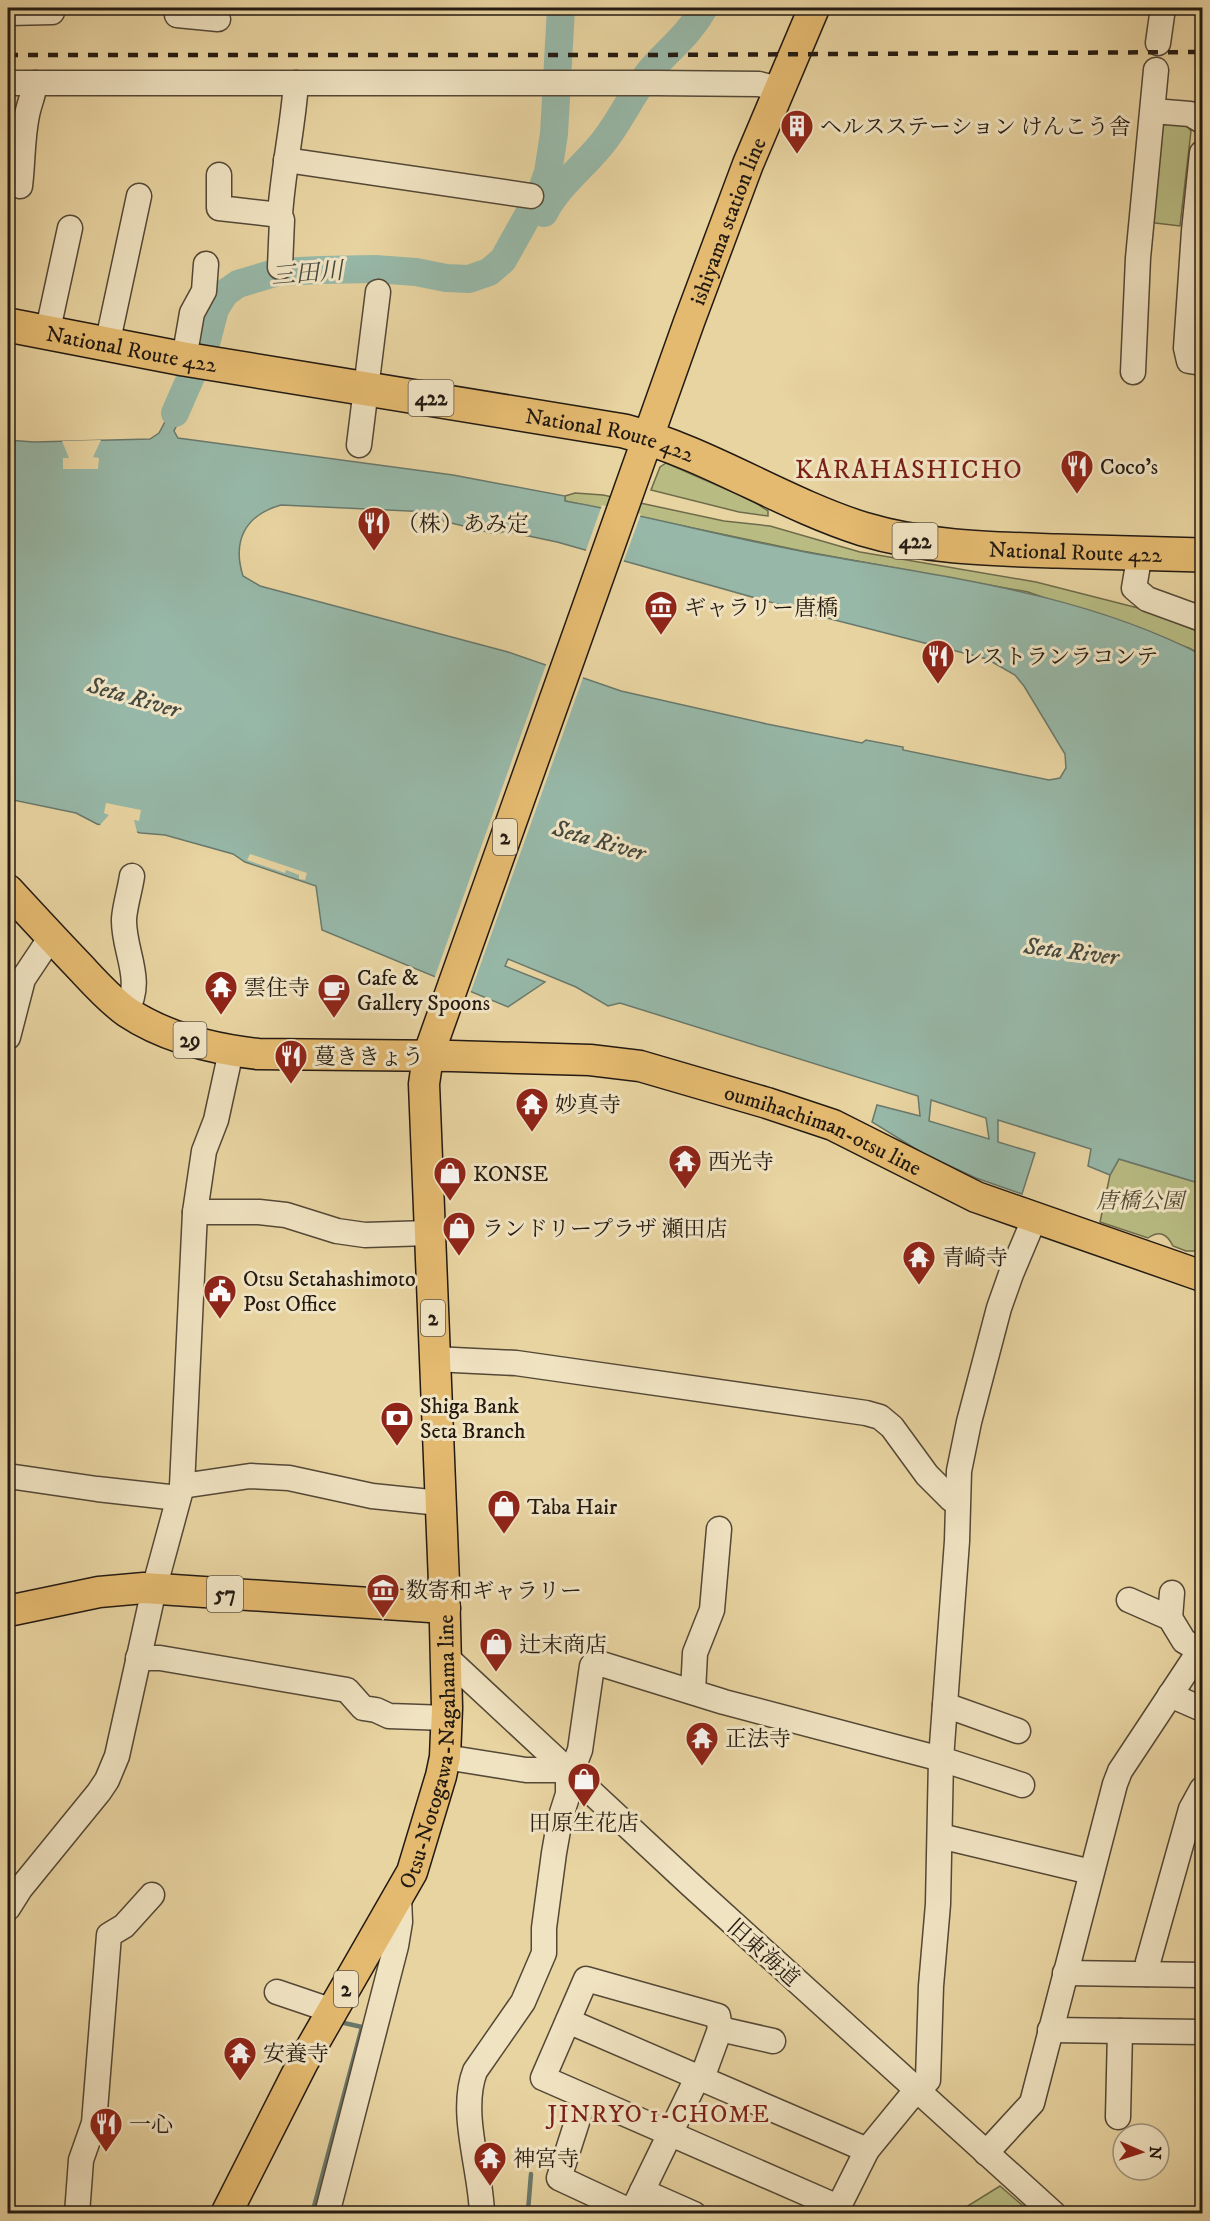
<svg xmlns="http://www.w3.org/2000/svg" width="1210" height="2221" font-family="'IM FELL DW Pica','Noto Serif JP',serif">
	<rect width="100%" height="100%" fill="#e8d4a1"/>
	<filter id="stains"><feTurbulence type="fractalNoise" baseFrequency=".00333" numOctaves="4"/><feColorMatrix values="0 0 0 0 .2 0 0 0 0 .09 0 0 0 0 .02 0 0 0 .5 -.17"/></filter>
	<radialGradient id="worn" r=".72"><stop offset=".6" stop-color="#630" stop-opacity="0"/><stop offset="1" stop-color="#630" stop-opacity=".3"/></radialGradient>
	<g fill="#b8bc83" stroke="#6e6b4a" stroke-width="1.5">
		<path d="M1168,119L1183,120L1191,131L1180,226L1147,222L1157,129Z"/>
		<path d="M666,463L753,501L768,511V516L739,512L651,490L660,467Z"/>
		<path d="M575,493L603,495L724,521L770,526L860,552L1036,582L1142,609L1202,633V655L1189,648L1028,592L802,551L565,501V496Z"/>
		<path d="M1119,1159L1202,1184V1251H1186L1173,1246C1167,1234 1160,1230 1148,1238L1100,1222L1110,1175Z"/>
		<path d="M1000,2186L1029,2211L1027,2213H950L963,2209Z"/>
	</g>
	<path fill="#97b8a8" stroke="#69796c" stroke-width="1.5" fill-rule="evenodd" d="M184,379L199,380L174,431L178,438L453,475L565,496V501C645,515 724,537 805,552C941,577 1078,591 1202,655V1184L1119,1159L1110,1175L1088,1166L1091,1149L998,1120V1142L1035,1153L1022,1194L976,1178L924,1154L872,1122L877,1105L920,1116L918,1096L620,1003L608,1006L576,987L508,959L505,966L545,982L508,1007L322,930L316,886L245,862L233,854L165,835L141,833L97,824L76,813L8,799V440L34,442L150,439L159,433L177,399ZM281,505L430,512L439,520L496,534L505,531L557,542L823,617L987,659L1015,675L1024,686L1065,754L1066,768L1060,778L1049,780L903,750V747L866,740L862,743L767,724L621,691L508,652L260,586L243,576C232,541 245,515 281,505ZM931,1100L986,1118L989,1139L929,1121Z"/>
	<g fill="#e8d4a1">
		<path d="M101,440L93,457L99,458L98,469H63V458H69L62,441Z"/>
		<path d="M602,505L641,514L623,563L585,553Z"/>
		<path d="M547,662L584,675L470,994L434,979Z"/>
		<path d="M106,803L141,810L139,821L134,820L138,836L99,826L109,815L104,813Z"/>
		<path d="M250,854L307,873L305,880L299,879V875L286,870L285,873L247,860Z"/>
	</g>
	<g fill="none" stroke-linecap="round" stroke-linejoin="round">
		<g stroke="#69796c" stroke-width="4.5">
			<path d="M531,2174L528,2211L539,2214"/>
			<path d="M312,2214L362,2027L344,2023"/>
		</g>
		<g stroke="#97b8a8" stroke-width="28">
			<path d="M544,213C557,187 581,169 600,146C620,123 631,94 651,70C671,47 688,36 704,8"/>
			<path d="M175,413L207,340L215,309L225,293L238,284L278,272L321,270L375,269L416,272L446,278L469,279L489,272L503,260L541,192L548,172L554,134L561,8"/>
		</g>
		<g stroke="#544836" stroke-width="27">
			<g id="minor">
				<path d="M178,8L177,15L218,19"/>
				<path d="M8,13L52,12V8"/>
				<path d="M1158,43L1163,8"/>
				<path d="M8,83H656L759,84L779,89"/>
				<path d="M1153,111L1190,114L1202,121"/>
				<path d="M1202,153L1194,231L1186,348L1189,361L1202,363"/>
				<path d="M286,160L531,196"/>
				<path d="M219,175V208L280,215"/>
				<path d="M20,186C23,162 22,139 27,115C29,104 34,94 35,83"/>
				<path d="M280,267L282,220L280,215C283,170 293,127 296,83"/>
				<path d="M47,334L70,228"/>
				<path d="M107,345L139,196"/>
				<path d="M184,359L192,313L204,291L206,264"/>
				<path d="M1133,372L1138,258L1156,70"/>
				<path d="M359,445L378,292"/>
				<path d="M1140,553L1134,588L1147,599L1202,619"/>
				<path d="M126,1011C145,980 123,951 124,919C125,905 130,890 132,876"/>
				<path d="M8,1037L23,979L51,937"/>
				<path d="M195,1212H259L286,1215L337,1231L365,1235L429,1233"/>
				<path d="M434,1359L516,1363L866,1413L880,1417L892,1427L927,1475L951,1499L957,1502"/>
				<path d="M8,1476L97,1489L178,1498"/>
				<path d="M182,1486L250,1476L289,1478L372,1496L440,1503"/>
				<path d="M1129,1600L1170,1618L1184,1641L1201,1651"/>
				<path d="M1170,1618L1172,1593"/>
				<path d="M446,1657L691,1885L1054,2214"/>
				<path d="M138,1658H160L347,1690L363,1708L376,1710L389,1716L447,1718"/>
				<path d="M693,1692L695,1653L712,1610L719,1529"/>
				<path d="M1170,1695L1202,1709"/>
				<path d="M945,1705L1018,1731"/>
				<path d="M445,1757L526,1770H568"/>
				<path d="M940,1836L1091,1872"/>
				<path d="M8,1908L20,1889L99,1792L107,1780L117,1756L154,1589L182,1486L195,1212L204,1151L216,1120L228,1065L229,1051"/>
				<path d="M1065,1973L1202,1975"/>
				<path d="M1147,1974L1148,1962L1191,1809L1202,1789"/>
				<path d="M277,1992L333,2011"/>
				<path d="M568,2021L867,2150"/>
				<path d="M720,2029L773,2041"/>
				<path d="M1050,2030L1202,2032"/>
				<path d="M702,2078L720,2029L718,2016L586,1979L543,2078L838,2207"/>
				<path d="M585,2097L559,2178L632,2212"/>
				<path d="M1118,2117L1120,2031"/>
				<path d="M986,2153L1032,2103L1115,1784L1120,1771L1202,1647"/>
				<path d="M642,2191L694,2214"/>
				<path d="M77,2214L81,2160L94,2123L109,1935L124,1926L152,1895"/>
				<path d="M327,2214L396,1946L400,1922L399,1897"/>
				<path d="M482,2214C481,2169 459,2113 475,2071L523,2002L544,1953V1928L554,1853L560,1819L568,1794V1770L575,1763L580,1750L592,1666L595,1662L724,1702L941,1759L1022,1785"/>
				<path d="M631,2214L698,2076"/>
				<path d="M835,2214L867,2150L908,2100L928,2080L931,1986L938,1904L941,1759L957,1541L959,1471L969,1422L999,1308L1011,1274L1035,1217"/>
			</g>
		</g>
		<g stroke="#231a12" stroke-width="33">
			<g id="major">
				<path id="s1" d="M8,890C32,916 56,942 80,967C95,983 110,1000 127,1012C166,1038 213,1049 258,1054L452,1056L590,1060L640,1066L767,1103L833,1125L976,1197L1202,1276"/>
				<path d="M8,1611L99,1592L144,1588L445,1608"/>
				<path id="s2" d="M226,2214L303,2062L412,1872L441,1776L445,1757L447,1708L444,1583L424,1084L428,1056L689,322L748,164L814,8"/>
			</g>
		</g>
		<g stroke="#231a12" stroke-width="36">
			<g id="highway">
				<path id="s3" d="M8,325L184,359L624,431C708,453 781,503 863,529C926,548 992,549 1057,551C1105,552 1154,554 1202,555"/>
			</g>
		</g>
		<use href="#minor" stroke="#f0e3c2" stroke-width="24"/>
		<use href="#major" stroke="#e4ba70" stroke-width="30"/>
		<use href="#highway" stroke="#e4ba70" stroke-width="33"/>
		<path stroke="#231a12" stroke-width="4.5" stroke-dasharray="10 10" stroke-linecap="butt" d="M8,55H655L1202,52"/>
	</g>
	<defs>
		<g id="building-pin" transform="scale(1.725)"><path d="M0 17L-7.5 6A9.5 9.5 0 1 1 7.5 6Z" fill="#8f2418" stroke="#f0e3c2"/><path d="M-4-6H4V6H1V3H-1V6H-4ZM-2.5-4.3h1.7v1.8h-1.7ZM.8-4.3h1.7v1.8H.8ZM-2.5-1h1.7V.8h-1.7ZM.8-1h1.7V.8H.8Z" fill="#fff"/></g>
		<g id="restaurant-pin" transform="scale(1.725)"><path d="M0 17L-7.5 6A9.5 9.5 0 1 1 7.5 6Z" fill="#8f2418" stroke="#f0e3c2"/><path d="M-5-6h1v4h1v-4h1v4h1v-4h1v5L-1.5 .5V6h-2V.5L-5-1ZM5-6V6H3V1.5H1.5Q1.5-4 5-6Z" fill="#fff"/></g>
		<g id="museum-pin" transform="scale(1.725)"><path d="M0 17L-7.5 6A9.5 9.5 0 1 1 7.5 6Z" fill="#8f2418" stroke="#f0e3c2"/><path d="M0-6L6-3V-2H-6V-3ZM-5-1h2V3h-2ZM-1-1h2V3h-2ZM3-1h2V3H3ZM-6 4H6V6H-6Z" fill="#fff"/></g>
		<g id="temple-pin" transform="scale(1.725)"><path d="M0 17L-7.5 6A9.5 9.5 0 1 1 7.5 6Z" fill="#8f2418" stroke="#f0e3c2"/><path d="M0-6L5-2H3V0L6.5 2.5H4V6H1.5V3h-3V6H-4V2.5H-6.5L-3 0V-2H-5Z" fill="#fff"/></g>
		<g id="cafe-pin" transform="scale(1.725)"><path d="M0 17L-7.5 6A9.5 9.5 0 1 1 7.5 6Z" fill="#8f2418" stroke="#f0e3c2"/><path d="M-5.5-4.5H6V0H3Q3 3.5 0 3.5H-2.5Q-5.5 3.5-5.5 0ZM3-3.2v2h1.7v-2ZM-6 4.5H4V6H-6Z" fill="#fff"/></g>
		<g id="shop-pin" transform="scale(1.725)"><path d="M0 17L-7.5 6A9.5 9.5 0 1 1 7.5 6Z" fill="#8f2418" stroke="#f0e3c2"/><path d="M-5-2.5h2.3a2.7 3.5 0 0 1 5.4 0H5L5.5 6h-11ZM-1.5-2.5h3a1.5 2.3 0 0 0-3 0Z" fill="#fff"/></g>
		<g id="civic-pin" transform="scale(1.725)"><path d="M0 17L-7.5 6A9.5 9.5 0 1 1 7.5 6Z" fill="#8f2418" stroke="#f0e3c2"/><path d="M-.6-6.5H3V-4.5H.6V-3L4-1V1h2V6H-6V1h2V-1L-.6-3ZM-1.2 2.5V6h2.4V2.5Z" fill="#fff"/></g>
		<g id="bank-pin" transform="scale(1.725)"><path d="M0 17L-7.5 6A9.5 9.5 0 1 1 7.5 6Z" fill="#8f2418" stroke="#f0e3c2"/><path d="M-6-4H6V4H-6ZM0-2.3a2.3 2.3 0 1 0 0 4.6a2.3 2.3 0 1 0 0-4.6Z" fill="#fff"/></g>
	</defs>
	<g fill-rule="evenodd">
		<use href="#building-pin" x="797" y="126"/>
		<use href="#restaurant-pin" x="1077" y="466"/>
		<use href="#restaurant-pin" x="374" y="523"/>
		<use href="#museum-pin" x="661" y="607"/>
		<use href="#restaurant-pin" x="938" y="656"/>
		<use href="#temple-pin" x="221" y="987"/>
		<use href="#cafe-pin" x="334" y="990"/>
		<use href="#restaurant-pin" x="291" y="1056"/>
		<use href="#temple-pin" x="532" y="1104"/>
		<use href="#temple-pin" x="685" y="1161"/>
		<use href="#shop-pin" x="450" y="1173"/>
		<use href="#shop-pin" x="459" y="1228"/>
		<use href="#temple-pin" x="919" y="1257"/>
		<use href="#civic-pin" x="220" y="1291"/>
		<use href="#bank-pin" x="397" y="1418"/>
		<use href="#shop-pin" x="504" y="1506"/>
		<use href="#museum-pin" x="383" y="1590"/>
		<use href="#shop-pin" x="496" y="1644"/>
		<use href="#temple-pin" x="702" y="1738"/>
		<use href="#shop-pin" x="584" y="1779"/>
		<use href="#temple-pin" x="240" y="2053"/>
		<use href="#restaurant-pin" x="106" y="2124"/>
		<use href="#temple-pin" x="490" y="2158"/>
	</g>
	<g text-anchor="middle" stroke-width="6" stroke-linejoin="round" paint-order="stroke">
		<g fill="#f0e3c2" stroke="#605647" stroke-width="1.5">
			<rect x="408.5" y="380" width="45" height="36" rx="4.5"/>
			<rect x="892.5" y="523" width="45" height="36" rx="4.5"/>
			<rect x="493" y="819" width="24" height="36" rx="4.5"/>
			<rect x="173.5" y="1022" width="33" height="36" rx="4.5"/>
			<rect x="421" y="1300" width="24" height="36" rx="4.5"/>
			<rect x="207" y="1576" width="36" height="36" rx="4.5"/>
			<rect x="334" y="1971" width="24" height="36" rx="4.5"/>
		</g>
		<g font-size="21" font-weight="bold" fill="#231a12">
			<text x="431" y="405">422</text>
			<text x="915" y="548">422</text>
			<text x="505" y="844">2</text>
			<text x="190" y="1047">29</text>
			<text x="433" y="1325">2</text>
			<text x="225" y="1601">57</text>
			<text x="346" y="1996">2</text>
		</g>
		<g font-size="22" fill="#231a12" stroke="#f0e3c2" text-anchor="start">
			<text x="820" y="134">ヘルスステーション けんこう舎</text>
			<text x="1100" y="474">Coco's</text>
			<text x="397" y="531">（株）あみ定</text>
			<text x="684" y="615">ギャラリー唐橋</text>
			<text x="961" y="664">レストランラコンテ</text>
			<text x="357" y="985">Cafe &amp;<tspan x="357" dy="25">Gallery Spoons</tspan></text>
			<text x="244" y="995">雲住寺</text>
			<text x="314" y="1064">蔓ききょう</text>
			<text x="555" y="1112">妙真寺</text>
			<text x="708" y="1169">西光寺</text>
			<text x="473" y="1181">KONSE</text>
			<text x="482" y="1236">ランドリープラザ 瀬田店</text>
			<text x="942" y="1265">青崎寺</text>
			<text x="243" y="1286">Otsu Setahashimoto<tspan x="243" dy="25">Post Office</tspan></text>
			<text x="420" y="1413">Shiga Bank<tspan x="420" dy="25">Seta Branch</tspan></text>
			<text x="527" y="1514">Taba Hair</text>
			<text x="406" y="1598">数寄和ギャラリー</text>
			<text x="519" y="1652">辻末商店</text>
			<text x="725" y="1746">正法寺</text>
			<text x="584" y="1830" text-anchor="middle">田原生花店</text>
			<text x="263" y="2061">安養寺</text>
			<text x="129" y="2132">一心</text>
			<text x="513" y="2166">神宮寺</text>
		</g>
		<g font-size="22" fill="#231a12" stroke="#f0e3c2">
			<text dy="8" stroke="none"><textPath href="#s2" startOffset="2098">ishiyama station line</textPath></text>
			<text dy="8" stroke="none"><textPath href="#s3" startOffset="126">National Route 422</textPath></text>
			<text dy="8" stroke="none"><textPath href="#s3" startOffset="612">National Route 422</textPath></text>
			<text dy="8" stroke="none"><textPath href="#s3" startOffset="1098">National Route 422</textPath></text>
			<text dy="8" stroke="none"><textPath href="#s1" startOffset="886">oumihachiman-otsu line</textPath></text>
			<text dy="8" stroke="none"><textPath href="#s2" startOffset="512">Otsu-Notogawa-Nagahama line</textPath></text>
			<text transform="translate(764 1952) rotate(42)" y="8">旧東海道</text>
		</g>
		<g font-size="22" font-style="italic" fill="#504b34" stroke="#f0e3c2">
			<text x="1140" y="1208">唐橋公園</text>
		</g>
		<g font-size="24" font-style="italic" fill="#46493f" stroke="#f0e3c2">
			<text transform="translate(307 273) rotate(-5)" y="8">三田川</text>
			<text transform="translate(134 697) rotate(16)" y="8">Seta River</text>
			<text transform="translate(599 840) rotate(16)" y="8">Seta River</text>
			<text transform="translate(1071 951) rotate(7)" y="8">Seta River</text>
		</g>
		<g font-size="24" letter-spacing="1.5" fill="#7a1f14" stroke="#f0e3c2">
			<text x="659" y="2122">JINRYO 1-CHOME</text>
		</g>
		<g font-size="26" letter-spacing="1.5" fill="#7a1f14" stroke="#f0e3c2">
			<text x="909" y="478">KARAHASHICHO</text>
		</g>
	</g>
	<rect width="1210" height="2221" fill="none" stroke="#e8d4a1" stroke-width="30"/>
	<rect x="9" y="9" width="1192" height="2203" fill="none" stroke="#231a12" stroke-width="3"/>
	<rect x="15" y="15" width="1180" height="2191" fill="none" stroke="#231a12" stroke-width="1.5"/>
	<g transform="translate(1141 2152) rotate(93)"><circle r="28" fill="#f0e3c2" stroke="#9e937c" stroke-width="1.5"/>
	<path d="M0-4.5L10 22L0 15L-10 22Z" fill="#8f2418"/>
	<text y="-9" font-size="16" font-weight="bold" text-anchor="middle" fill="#231a12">N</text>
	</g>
	<rect width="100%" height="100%" filter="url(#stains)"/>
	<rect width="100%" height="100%" fill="url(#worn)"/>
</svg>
